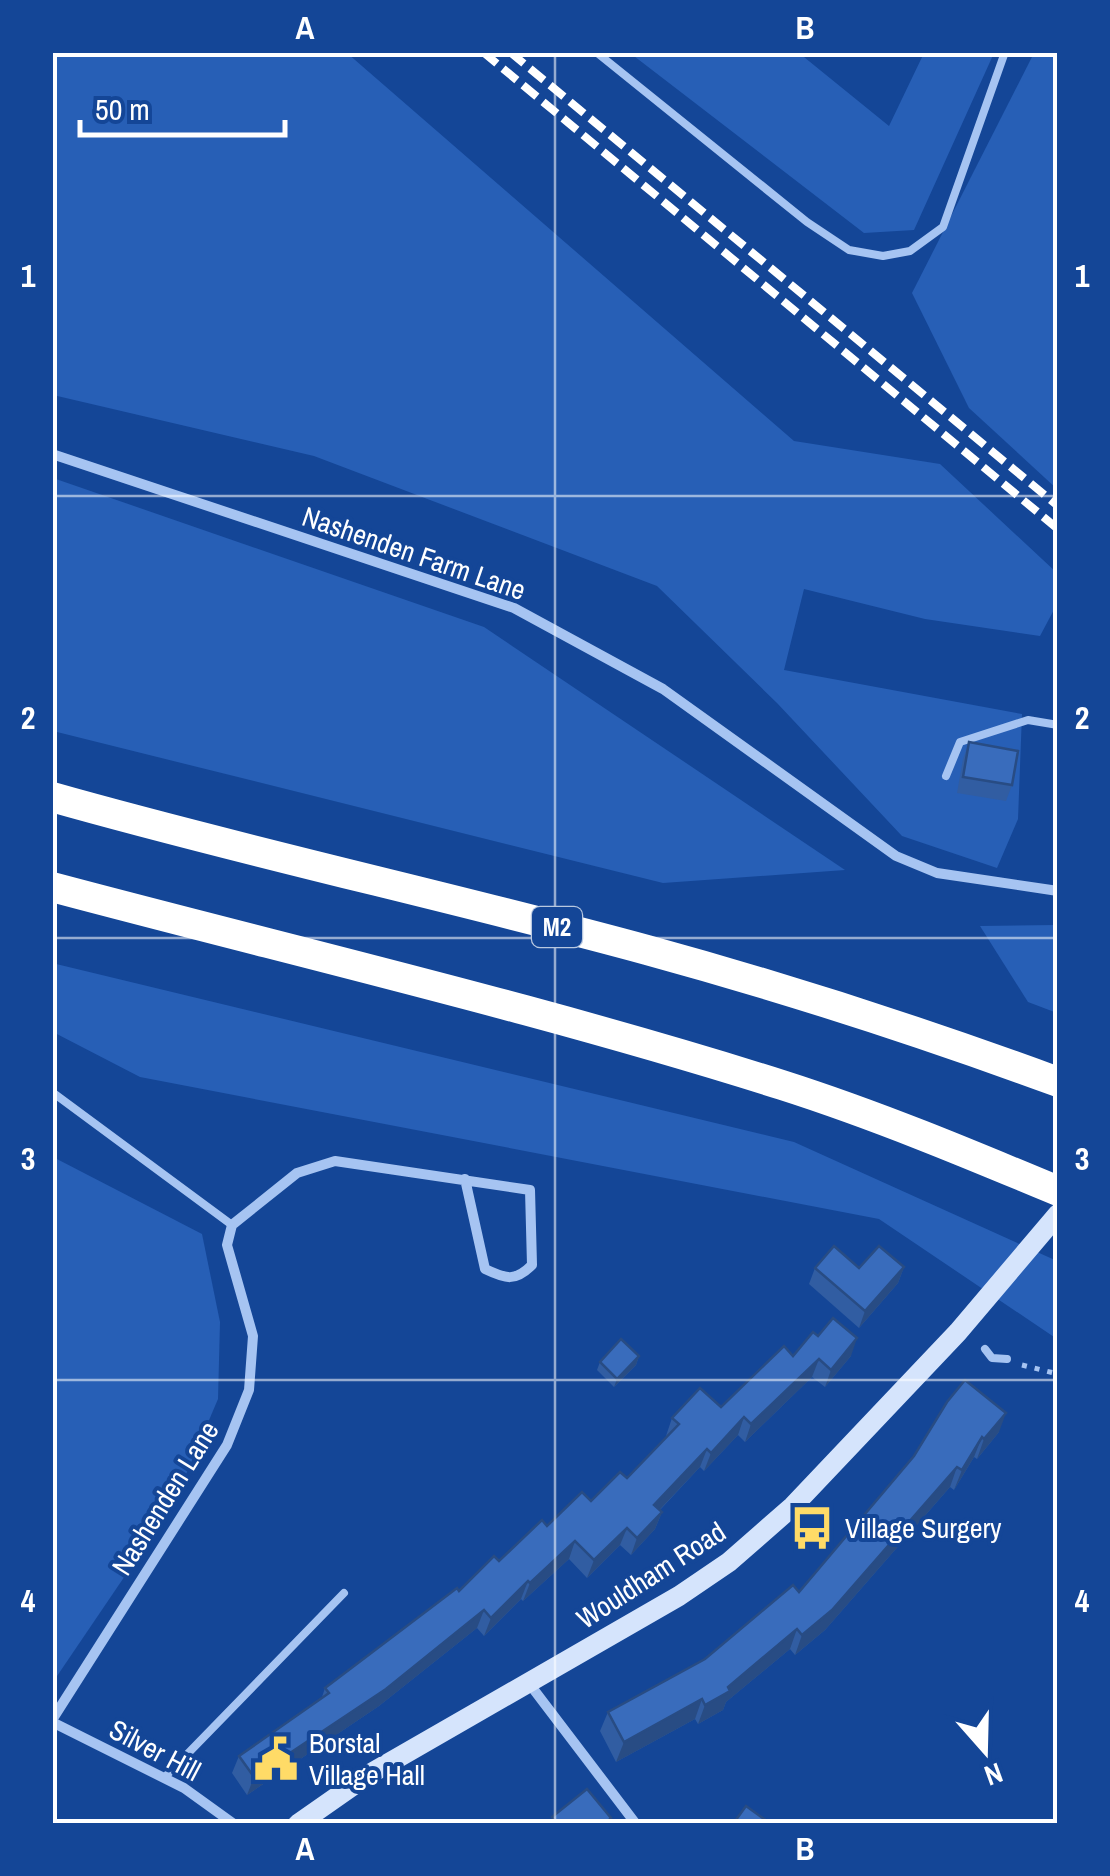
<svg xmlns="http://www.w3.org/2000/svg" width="1110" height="1876" font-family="'Archivo Narrow',sans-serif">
	<rect width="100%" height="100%" fill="#144697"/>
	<g fill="#275fb6">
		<path d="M53,53H347L794,441L940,464L1057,573V604L1040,636L925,619L804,589L784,670L1022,714L1018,819L997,868L902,836L777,703L657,586L314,456L53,395Z"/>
		<path d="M630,53H799L889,126L924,53H994L914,230L864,233Z"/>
		<path d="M1034,53H1057V489L969,408L912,293Z"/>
		<path d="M53,478L484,627L845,870L663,883L53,731Z"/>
		<path d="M1057,925H1058L1057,1013L1028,1002L980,926Z"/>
		<path d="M52,963L794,1142L1057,1261V1339L879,1219L140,1077L53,1032Z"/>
		<path d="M53,1157L202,1234L220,1322L218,1399L173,1505L53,1682Z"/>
	</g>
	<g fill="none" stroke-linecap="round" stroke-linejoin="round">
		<path stroke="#a6c4f2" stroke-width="5" stroke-dasharray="5 8" stroke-linecap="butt" d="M1022,1365L1058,1374"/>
		<g stroke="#a6c4f2" stroke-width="8">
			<path d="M596,52L807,222L849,250L883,256L910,251L943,227L1005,52"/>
			<path d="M946,776L960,742L1028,720L1058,725"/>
			<path d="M52,1092L232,1225"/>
			<path d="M985,1349L992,1358L1007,1359"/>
			<path d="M164,1778L344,1593"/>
		</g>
		<g stroke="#a6c4f2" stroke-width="10">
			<path d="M52,454L514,608L663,689L896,856L937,873L1058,891"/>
			<path d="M528,1682L636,1824"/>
			<path d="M52,1720L227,1445L249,1390L253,1336L227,1245L232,1225L297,1173L335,1161L530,1190L532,1265C515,1282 506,1279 485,1269L465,1179"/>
			<path d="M52,1722L184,1788L234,1824"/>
		</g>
		<path stroke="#d5e4fc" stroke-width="20" d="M298,1824L368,1775L679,1596L729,1562L793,1506L958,1332L1058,1214"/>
		<g stroke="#fff" stroke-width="30">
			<path d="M52,797C249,853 449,896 647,950C786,988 922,1032 1058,1082"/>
			<path d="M52,887C296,952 542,1009 782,1085C876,1115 967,1153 1058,1191"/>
		</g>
		<g stroke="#fff" stroke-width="8" stroke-dasharray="18 8" stroke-linecap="butt">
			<path d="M483,52L1058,529"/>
			<path d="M510,52L1058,506"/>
		</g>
	</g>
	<g fill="#315da2">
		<path d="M969,742L1012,785L1006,801L957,793L963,759Z"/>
		<path d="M904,1267L898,1283L859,1328L809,1284L815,1268Z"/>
		<path d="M818,1336L851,1356L825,1387L812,1377L745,1442L738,1435L704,1471L700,1467L660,1510L662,1512L655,1529L631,1555L620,1545L587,1578L569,1559L523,1601L521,1599L484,1636L477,1628L379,1706L247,1795L232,1773L239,1756L322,1697L325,1688L547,1526L591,1501L627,1478L667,1437L666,1436L672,1418L721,1407Z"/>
		<path d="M639,1356L636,1365L614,1387L597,1370L600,1362Z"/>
		<path d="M999,1432L977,1459L974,1457L954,1490L950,1487L825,1630L795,1655L790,1649L726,1702L723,1710L698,1724L695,1719L616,1762L600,1731L608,1712L705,1659L799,1592L914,1456Z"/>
	</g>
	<g fill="#284c84">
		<path d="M904,1267L898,1283L859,1328L865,1311Z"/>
		<path d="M857,1338L851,1356L825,1387L831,1370Z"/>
		<path d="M639,1356L636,1365L614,1387L617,1379Z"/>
		<path d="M819,1359L812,1377L745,1442L751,1424Z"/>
		<path d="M1006,1413L999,1432L977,1459L984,1439Z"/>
		<path d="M744,1417L738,1435L704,1471L711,1453Z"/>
		<path d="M982,1437L974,1457L954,1490L962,1470Z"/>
		<path d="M707,1449L700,1467L648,1522L654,1505Z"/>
		<path d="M957,1467L950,1487L825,1630L795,1655L802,1635Z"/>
		<path d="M662,1512L655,1529L631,1555L637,1538Z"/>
		<path d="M627,1528L620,1545L587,1578L594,1560Z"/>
		<path d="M575,1541L569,1559L523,1601L530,1583Z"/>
		<path d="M528,1581L521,1599L484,1636L491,1618Z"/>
		<path d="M484,1610L477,1628L379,1706L247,1795L254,1777Z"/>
		<path d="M797,1629L790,1649L726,1702L723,1710L698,1724L705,1705Z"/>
		<path d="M702,1699L695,1719L616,1762L624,1742Z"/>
	</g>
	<g fill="#396cbc" stroke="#284c84" stroke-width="2.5">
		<path d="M969,742L1018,751L1012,785L963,777Z"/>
		<path d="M834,1246L859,1268L879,1246L904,1267L865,1311L815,1268Z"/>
		<path d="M833,1318L857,1338L831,1370L819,1359L751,1424L744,1417L711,1453L707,1449L654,1505L662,1512L637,1538L627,1528L594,1560L575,1541L530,1583L528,1581L491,1618L484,1610L386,1689L254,1777L239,1756L329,1693L325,1688L457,1588L459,1591L494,1556L499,1561L542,1520L547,1526L582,1492L591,1501L620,1472L627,1478L679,1424L672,1418L700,1388L721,1407L784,1346L793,1356L813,1332L818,1336Z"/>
		<path d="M621,1339L639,1356L617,1379L600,1362Z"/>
		<path d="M965,1380L1006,1413L984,1439L982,1437L962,1470L957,1467L832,1610L802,1635L797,1629L728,1687L730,1691L705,1705L702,1699L624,1742L608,1712L705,1659L793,1585L799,1592L914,1456L947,1402Z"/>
		<path d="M587,1789L611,1818L609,1820L613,1824H557L552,1817Z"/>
		<path d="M746,1806L771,1824H733Z"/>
	</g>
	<path fill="none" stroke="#fff" stroke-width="2.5" stroke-opacity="0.55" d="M555,52V1824M52,496H1058M52,938H1058M52,1380H1058"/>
	<defs>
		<g id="bus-bare" transform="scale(3.45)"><path d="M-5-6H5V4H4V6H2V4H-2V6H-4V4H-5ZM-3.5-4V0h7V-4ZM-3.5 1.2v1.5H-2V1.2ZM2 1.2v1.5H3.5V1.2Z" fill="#ffdb67" stroke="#144697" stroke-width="2.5" paint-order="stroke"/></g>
		<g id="civic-bare" transform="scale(3.45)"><path d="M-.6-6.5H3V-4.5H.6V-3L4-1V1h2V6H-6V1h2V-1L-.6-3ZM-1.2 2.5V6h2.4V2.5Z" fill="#ffdb67" stroke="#144697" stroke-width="2.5" paint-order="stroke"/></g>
	</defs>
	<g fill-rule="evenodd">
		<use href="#bus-bare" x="812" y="1528"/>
		<use href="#civic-bare" x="276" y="1759"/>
	</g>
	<g text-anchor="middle" stroke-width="8" stroke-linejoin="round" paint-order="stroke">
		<rect fill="#144697" stroke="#b8c8e0" stroke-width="2.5" x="532" y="907" width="50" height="40" rx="8"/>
		<g font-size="25" font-weight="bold" fill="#fff">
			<text x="557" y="936">M2</text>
		</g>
		<g font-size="28" fill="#fff" stroke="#144697">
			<text transform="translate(414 553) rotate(19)" y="10">Nashenden Farm Lane</text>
			<text transform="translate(165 1498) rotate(-58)" y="10">Nashenden Lane</text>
			<text transform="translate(651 1575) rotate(-33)" y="10">Wouldham Road</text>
			<text transform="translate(155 1750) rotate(28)" y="10">Silver Hill</text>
		</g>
		<g font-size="28" fill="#fff" stroke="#144697" text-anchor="start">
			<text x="845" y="1538">Village Surgery</text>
			<text x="309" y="1753">Borstal<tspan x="309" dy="32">Village Hall</tspan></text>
		</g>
	</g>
	<rect width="1110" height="1876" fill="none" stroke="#144697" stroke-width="110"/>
	<g transform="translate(985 1751) rotate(160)" stroke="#144697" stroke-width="8" paint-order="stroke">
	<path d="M0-8L18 38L0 25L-18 38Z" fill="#ffffff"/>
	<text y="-15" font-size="28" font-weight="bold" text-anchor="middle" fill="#ffffff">N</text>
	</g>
	<path d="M80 120v15h205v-15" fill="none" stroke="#ffffff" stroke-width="5"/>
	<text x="95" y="120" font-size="30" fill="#ffffff" stroke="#144697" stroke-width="8" paint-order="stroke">50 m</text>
	<rect x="55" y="55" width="1000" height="1766" fill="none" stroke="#fff" stroke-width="4"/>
	<g font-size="32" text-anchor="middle" font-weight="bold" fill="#fff">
		<text x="305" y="39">A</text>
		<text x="805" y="39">B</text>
		<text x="28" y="287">1</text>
		<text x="1082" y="287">1</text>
		<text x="28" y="729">2</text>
		<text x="1082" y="729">2</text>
		<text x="28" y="1170">3</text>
		<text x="1082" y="1170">3</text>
		<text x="28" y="1612">4</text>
		<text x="1082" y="1612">4</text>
		<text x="305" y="1860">A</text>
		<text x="805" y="1860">B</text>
	</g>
</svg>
